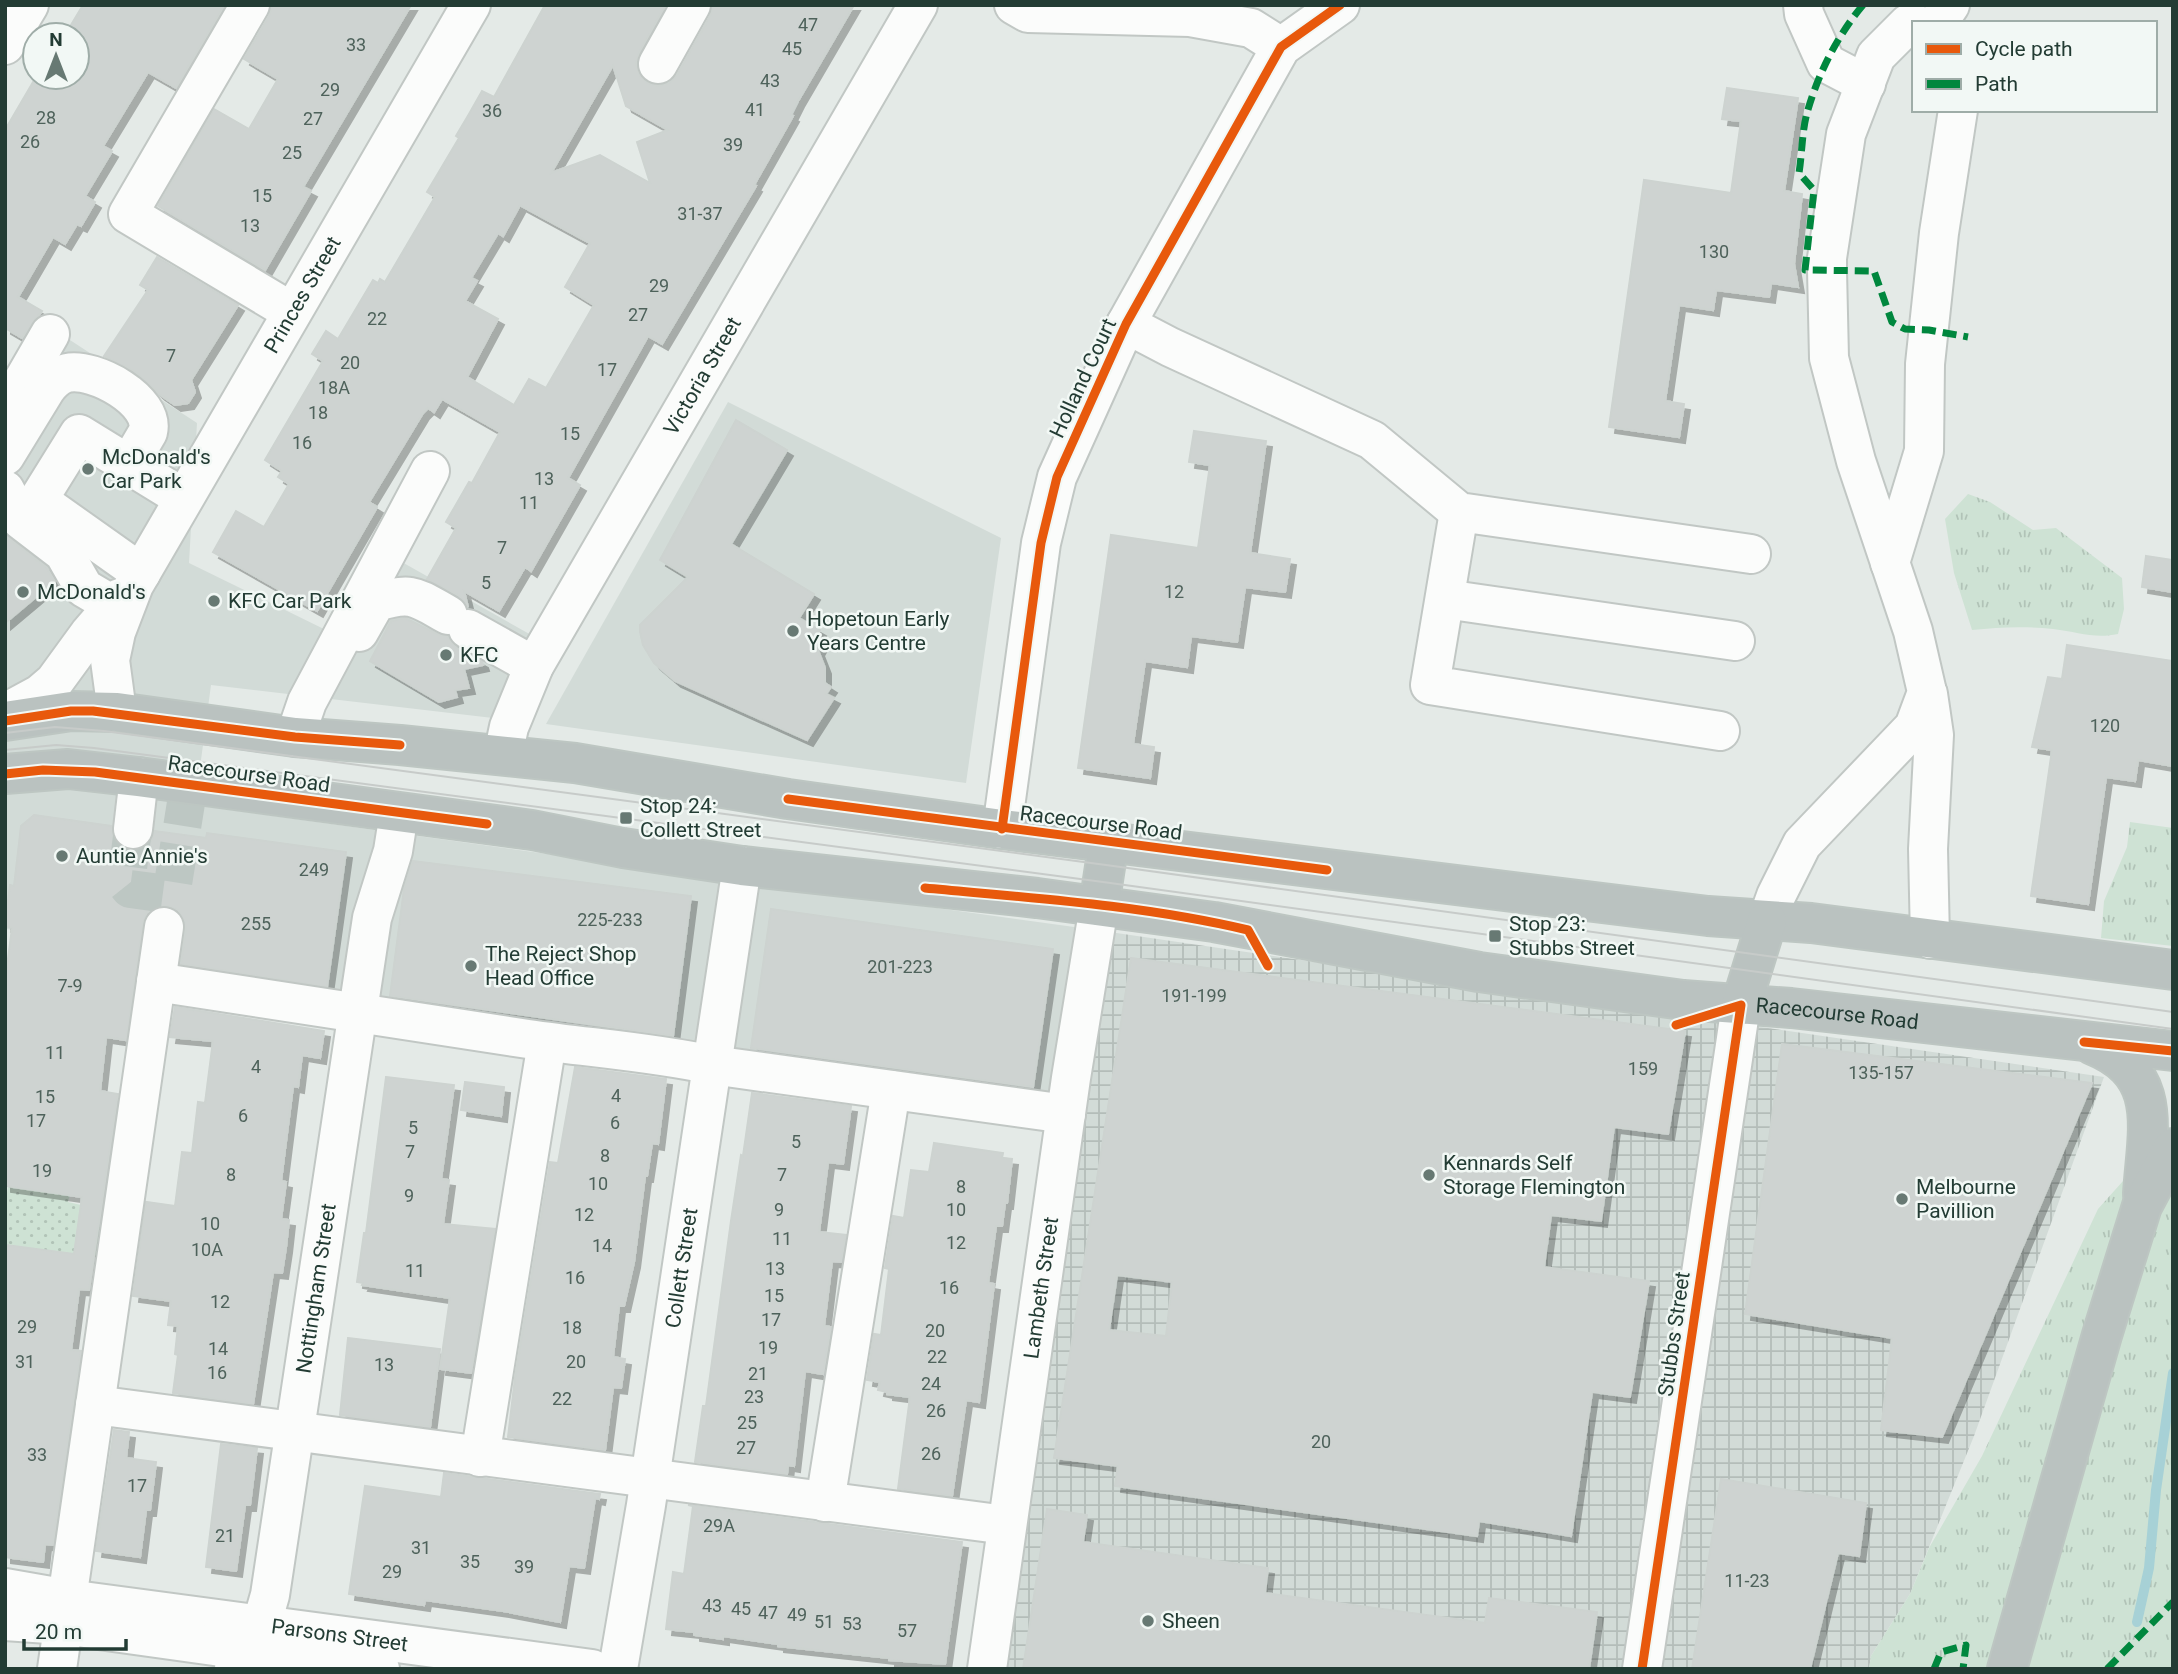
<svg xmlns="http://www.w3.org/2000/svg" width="2178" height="1674" font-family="Roboto,sans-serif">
	<defs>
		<pattern id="industrial-grid" width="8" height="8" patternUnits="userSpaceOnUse" patternTransform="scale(1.75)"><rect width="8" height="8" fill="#d2dbd7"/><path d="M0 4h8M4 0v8" fill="none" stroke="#b4bdb9"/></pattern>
		<pattern id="grass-dots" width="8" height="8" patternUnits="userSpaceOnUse" patternTransform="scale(1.75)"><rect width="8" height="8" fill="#cee2d4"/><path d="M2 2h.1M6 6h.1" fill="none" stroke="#b1c3b7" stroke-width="1.8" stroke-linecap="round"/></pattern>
		<pattern id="park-tufts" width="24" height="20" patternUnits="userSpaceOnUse" patternTransform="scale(1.75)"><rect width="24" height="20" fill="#cee2d4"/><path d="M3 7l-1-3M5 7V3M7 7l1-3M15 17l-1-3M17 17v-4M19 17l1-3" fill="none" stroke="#b1c3b7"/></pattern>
		<filter id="shadow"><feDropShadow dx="6" dy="6" stdDeviation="0" flood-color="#0004"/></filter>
	</defs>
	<rect width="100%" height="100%" fill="#e4eae7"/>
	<g fill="#d2dbd7">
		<path d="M47,325L197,423L189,563L330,632L377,548L549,645L510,720L211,685L195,805L1096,930L1066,1114L156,982L161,946L5,929V404Z"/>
		<path d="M728,402L1001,538L966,783L546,724Z"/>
	</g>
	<path fill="url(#industrial-grid)" d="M1096,930L2104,1077L1974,1436L1910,1594L1871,1656L1869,1669H987Z"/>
	<path fill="url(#grass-dots)" d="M8,1187L70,1195L68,1202L81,1205L78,1224L114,1229L110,1259L5,1245V1204Z"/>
	<g fill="url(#park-tufts)">
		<path d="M1968,494L1990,502L2033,530L2056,528L2122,578L2124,609L2118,634C2094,639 2078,632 2053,629C2025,626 2000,627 1972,630L1954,573L1945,519Z"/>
		<path d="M2130,822L2173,828V946L2101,938L2104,901L2127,847Z"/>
		<path d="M2173,1125V1669H1869L1871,1656L1910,1594L1929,1548L1982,1456L2098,1209Z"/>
	</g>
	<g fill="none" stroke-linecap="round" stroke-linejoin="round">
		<path stroke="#a7d1d6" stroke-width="10" d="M2137,1622L2149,1568L2156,1490L2173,1373"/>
	</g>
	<g fill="#ced3d1" stroke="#cdd3d0" stroke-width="2" fill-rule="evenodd" filter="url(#shadow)">
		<path d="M83,5H225L176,88L148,72L103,146L112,151L85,196L95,202L81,226L77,224L65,244L53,237L18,297L42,311L22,338L5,328V130L36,77H77V35H65Z"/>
		<path d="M272,5H411L303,187L311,191L265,270L158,206L214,109L249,129L278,79L244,59L269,16Z"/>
		<path d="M545,5H666L639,53L636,64L640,76L648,83L658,86L669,83L677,75L710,16L713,5H854L798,101L791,115L793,116L754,185L756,186L662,344L648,336L568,478L580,485L531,571L525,567L499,611L464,591L468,607L459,596L427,579L456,528L446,522L469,482L472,483L500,432L442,399L434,412L428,408L423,413L369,502L377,507L317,611L213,552L236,511L264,527L289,484L278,477L282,471L265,460L323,361L312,354L326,331L338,339L373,280L378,283L380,279L385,282L435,197L427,192L459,138L456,136L469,114L482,91L494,97ZM613,65L626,106L668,130L637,142L650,183L600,155L551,173ZM520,205L590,243L565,287L594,305L546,388L529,379L514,405L467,377L498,319L465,301L477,281L471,278L498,233L503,236Z"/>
		<path d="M1727,88L1798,98L1784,191L1802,194L1794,264L1798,287L1771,283L1769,297L1716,290L1713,310L1679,305L1665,401L1684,404L1679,437L1609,427L1644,180L1731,193L1741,121L1722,119Z"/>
		<path d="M157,257L238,305L191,380L195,392L188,403L175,405L159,394L134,371L104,356L148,290L140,285Z"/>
		<path d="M736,420L787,450L731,544L814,594L799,618L820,630L816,637L823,641L818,650L825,668V683L831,687L826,694L834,698L807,740L675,681L654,663L643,645L640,632V625L688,577L660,560Z"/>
		<path d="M1194,431L1266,441L1250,553L1290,559L1285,592L1245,587L1237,642L1191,636L1187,667L1145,661L1133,744L1154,747L1150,778L1078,768L1111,535L1198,548L1210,465L1189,462Z"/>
		<path d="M5,535L47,568L55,581L5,623Z"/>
		<path d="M2146,556L2173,560V592L2142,587Z"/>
		<path d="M405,618L437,634L448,637L457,648L482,662L483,665L464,669L469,688L455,690L457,697L439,702L370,661L391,621Z"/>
		<path d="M2067,645L2173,661V766L2138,760L2135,781L2106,777L2088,904L2031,896L2052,750L2032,747L2048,677L2062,679Z"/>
		<path d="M34,815L111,826L113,838L119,846L130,851L142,849L151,841L155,831L206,838L207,833L346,852L327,987L181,964L186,929L184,920L178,910L168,906L157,907L147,913L143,923L126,1040L106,1037L100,1091L118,1094L89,1290L79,1289L71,1350L81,1351L53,1545L45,1544L43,1562L5,1557V1245L74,1254L82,1197L5,1186V982L12,928L5,926L10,885L14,886L21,826Z"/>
		<path d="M413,861L691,896L673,1036L390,996L404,889Z"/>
		<path d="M771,909L1053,949L1033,1087L751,1048Z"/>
		<path d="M1131,958L1685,1031L1668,1134L1614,1127L1601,1221L1551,1215L1544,1267L1649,1281L1630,1397L1592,1392L1571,1536L1479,1521L1477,1536L1115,1486L1118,1466L1054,1458ZM1117,1275L1172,1282L1166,1336L1109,1330Z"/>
		<path d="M175,1007L324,1031L320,1058L302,1055L298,1087L293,1086L281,1181L286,1182L281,1219L289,1220L286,1247L282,1273L273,1272L253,1404L173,1393L178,1355L175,1354L178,1326L168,1325L171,1301L133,1296L146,1202L175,1206L182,1152L192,1153L198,1102L205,1103L213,1041L170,1037Z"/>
		<path d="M1782,1044L2092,1083L1942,1437L1881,1430L1892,1338L1745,1314Z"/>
		<path d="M575,1067L666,1079L658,1144L652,1143L647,1176H645L634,1262L624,1306H619L613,1357L625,1359L621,1388L613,1387L605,1450L508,1437L515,1378L550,1162L558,1163Z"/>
		<path d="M386,1077L454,1085L441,1179L449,1180L443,1224L495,1229L471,1373L440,1369L450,1298L362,1285L363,1283L357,1282L364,1233H366Z"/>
		<path d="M465,1082L504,1087L501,1116L461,1110Z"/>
		<path d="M752,1093L851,1106L843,1164L828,1162L819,1232L846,1235L841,1262L832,1261L824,1326L831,1327L823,1374L805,1371L794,1466L788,1465L787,1474L695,1462L703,1406H706L731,1221L741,1155L743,1156Z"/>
		<path d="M934,1143L1003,1153L1002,1158L1012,1159L1007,1203H1005L1002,1226H996L988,1283L994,1284L979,1402L966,1400L952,1496L898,1489L910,1397L887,1394V1392L878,1390L880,1382L867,1380L874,1334L881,1335L889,1269L885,1268L893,1216L904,1218L911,1170L929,1172Z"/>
		<path d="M348,1338L440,1349L430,1427L340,1415Z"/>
		<path d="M114,1430L129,1432L126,1458L156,1462L150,1510H146L140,1557L96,1551Z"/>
		<path d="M221,1444L257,1448L250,1505H245L236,1571L206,1567Z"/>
		<path d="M444,1473L600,1494L599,1499L595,1498L584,1568L569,1566L560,1622L503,1611L425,1600L424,1605L349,1594L365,1486L441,1497Z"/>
		<path d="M1721,1479L1866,1503L1859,1556L1838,1553L1810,1669H1692Z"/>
		<path d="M688,1505L962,1542L945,1664L889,1660V1658L778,1646V1644L723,1636V1639L694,1635V1632L666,1629L673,1572L684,1574L693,1506Z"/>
		<path d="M1047,1509L1087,1515L1083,1542L1268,1568L1265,1593L1485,1623L1489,1598L1597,1612L1589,1669H1023Z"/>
	</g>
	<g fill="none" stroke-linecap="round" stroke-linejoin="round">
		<path stroke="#bdc7c3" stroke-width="38" stroke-dasharray="38 19" stroke-linecap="butt" d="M133,829L126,884L130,889L168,894L172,890L189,784"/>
		<g stroke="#c1c7c4" stroke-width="42">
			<g id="minor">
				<path d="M250,5L128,214L292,312"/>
				<path d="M1014,5L1028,13L1190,17L1251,28L1281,47"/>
				<path d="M1803,5L1804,14L1826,63L1866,84"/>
				<path d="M1939,21L1950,5"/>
				<path d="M5,45L29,5"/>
				<path d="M658,64L691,5"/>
				<path d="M1126,324L1170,347L1372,440L1459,512L1751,554"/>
				<path d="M9,405L50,334"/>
				<path d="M5,456L46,389C52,381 58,375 67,373C94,367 156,401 148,432L128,466"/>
				<path d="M5,490L21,520L64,553L84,588L123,611"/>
				<path d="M1459,512L1430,685L1720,731"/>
				<path d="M1890,563L1924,451L1925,364L1939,233L1958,110"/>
				<path d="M141,573L38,500L79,434L183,498"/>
				<path d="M1445,599L1735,641"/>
				<path d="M468,629L534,666"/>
				<path d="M359,632L376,602C413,591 416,597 448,615"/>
				<path d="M1928,694L1934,735L1928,849L1930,939"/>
				<path id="s1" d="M117,712L110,660L116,632L134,585L471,5"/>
				<path d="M5,713L40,694L54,682L89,634L120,598"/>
				<path d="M295,737L307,702L430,471"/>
				<path id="s2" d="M503,755L509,727L534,666L918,5"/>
				<path d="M133,829L139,777"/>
				<path d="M1002,829L1041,543L1057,477L1126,324L1281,47L1340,5"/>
				<path d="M1767,921L1776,896L1802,844L1914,727L1927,692L1913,631L1856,461L1829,358L1827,270V258L1846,134L1876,56L1908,24L1914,23"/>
				<path d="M156,982C280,1002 404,1021 528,1039C590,1048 652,1052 712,1065L1066,1114"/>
				<path d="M95,1405L1006,1525"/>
				<path d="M480,1457L547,1042"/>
				<path d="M825,1502L891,1090"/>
				<path id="s3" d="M5,1588L68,1599L592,1669"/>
				<path d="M5,1621L63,1625L380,1669"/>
				<path d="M57,1669L164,927"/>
				<path id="s4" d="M234,1669L236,1649L262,1623L270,1595L372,918L393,851L399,813"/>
				<path id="s5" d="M618,1669L646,1505L742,866"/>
				<path id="s6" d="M987,1669L1071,1078L1099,906"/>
				<path d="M1642,1669L1741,1005"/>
			</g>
		</g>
		<g stroke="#bdc6c2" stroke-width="42">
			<g id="highway">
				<path d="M5,721L71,711L117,712L295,737L400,745L575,763L788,799L1002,829L1708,916L1811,923L2173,970"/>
				<path id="s7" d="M5,774L68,769L139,777L532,830L623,848L742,866L1037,898L1214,922L1479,972L1683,1000L1791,1008L2173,1051"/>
				<path d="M1099,906L1109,841"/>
				<path d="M1741,1005L1767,921"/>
				<path d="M2093,1045C2165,1074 2147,1130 2143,1194"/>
				<path d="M2007,1669L2102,1335L2142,1206L2173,1148"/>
			</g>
		</g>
		<use href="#minor" stroke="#fbfcfb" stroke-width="38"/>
		<use href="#highway" stroke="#bac2c0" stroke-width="38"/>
		<g stroke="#c7cbc9" stroke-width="2">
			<path d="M5,733L55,727L104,731L1106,865L2173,1012"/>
			<path d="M5,750L56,745L94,748L1103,882L2173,1029"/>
		</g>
		<g stroke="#00873e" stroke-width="7" stroke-dasharray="14 7" stroke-linecap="butt">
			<path d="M1863,5C1837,36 1818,74 1807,113C1802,131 1802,154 1799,173L1814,190L1805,270L1874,271L1892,322L1905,329L1929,330L1968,337"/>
			<path d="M1934,1669L1941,1652L1966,1645L1963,1669"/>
			<path d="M2107,1669L2173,1602"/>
		</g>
		<g stroke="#f2f8f5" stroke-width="13">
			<g id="cycleway">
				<path d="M5,721L71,711H93L295,737L400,745"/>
				<path d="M5,774L43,770L95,772L487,824"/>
				<path d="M788,799L1327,870"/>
				<path d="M1002,829L1041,543L1057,477L1126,324L1281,47L1340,5"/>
				<path d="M925,888C1032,898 1142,905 1248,930L1268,966"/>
				<path d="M2084,1042L2173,1051"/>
				<path d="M1642,1669L1741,1005L1676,1025"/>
			</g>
		</g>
		<use href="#cycleway" stroke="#e8590c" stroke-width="9"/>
	</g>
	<g fill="#677973" stroke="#f2f8f5" stroke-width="2.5">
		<circle cx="88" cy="469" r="7"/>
		<circle cx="23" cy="592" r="7"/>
		<circle cx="214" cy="601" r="7"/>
		<circle cx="793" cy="631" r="7"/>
		<circle cx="446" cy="655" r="7"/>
		<rect x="619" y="811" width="14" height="14" rx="3.5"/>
		<circle cx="62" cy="856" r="7"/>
		<rect x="1488" y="929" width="14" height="14" rx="3.5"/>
		<circle cx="471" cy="966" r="7"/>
		<circle cx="1429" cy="1175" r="7"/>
		<circle cx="1902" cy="1199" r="7"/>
		<circle cx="1148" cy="1621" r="7"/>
	</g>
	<g text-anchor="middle" stroke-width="5" stroke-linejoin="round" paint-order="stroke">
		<g font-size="18" fill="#4e625b">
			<text x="808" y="31">47</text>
			<text x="356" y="51">33</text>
			<text x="792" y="55">45</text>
			<text x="770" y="87">43</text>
			<text x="330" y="96">29</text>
			<text x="755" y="116">41</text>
			<text x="492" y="117">36</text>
			<text x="46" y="124">28</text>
			<text x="313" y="125">27</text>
			<text x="30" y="148">26</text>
			<text x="733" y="151">39</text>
			<text x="292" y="159">25</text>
			<text x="262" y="202">15</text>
			<text x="700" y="220">31-37</text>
			<text x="250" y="232">13</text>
			<text x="1714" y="258">130</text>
			<text x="659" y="292">29</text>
			<text x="638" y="321">27</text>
			<text x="377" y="325">22</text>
			<text x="171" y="362">7</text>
			<text x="350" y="369">20</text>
			<text x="607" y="376">17</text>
			<text x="334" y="394">18A</text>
			<text x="318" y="419">18</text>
			<text x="570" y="440">15</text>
			<text x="302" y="449">16</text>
			<text x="544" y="485">13</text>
			<text x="529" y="509">11</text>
			<text x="502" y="554">7</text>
			<text x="486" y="589">5</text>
			<text x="1174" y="598">12</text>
			<text x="2105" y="732">120</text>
			<text x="314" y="876">249</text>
			<text x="610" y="926">225-233</text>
			<text x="256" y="930">255</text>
			<text x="900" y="973">201-223</text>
			<text x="70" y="992">7-9</text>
			<text x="1194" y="1002">191-199</text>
			<text x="55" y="1059">11</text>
			<text x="256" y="1073">4</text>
			<text x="1643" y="1075">159</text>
			<text x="1881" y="1079">135-157</text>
			<text x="616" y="1102">4</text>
			<text x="45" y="1103">15</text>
			<text x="243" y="1122">6</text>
			<text x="36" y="1127">17</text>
			<text x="615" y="1129">6</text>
			<text x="413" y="1134">5</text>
			<text x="796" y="1148">5</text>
			<text x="410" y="1158">7</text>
			<text x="605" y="1162">8</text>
			<text x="42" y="1177">19</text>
			<text x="231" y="1181">8</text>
			<text x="782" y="1181">7</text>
			<text x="598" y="1190">10</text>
			<text x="961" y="1193">8</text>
			<text x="409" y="1202">9</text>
			<text x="779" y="1216">9</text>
			<text x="956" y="1216">10</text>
			<text x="584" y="1221">12</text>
			<text x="210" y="1230">10</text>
			<text x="782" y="1245">11</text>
			<text x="956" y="1249">12</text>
			<text x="602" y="1252">14</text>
			<text x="207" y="1256">10A</text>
			<text x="775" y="1275">13</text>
			<text x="415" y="1277">11</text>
			<text x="575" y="1284">16</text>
			<text x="949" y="1294">16</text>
			<text x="774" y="1302">15</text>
			<text x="220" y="1308">12</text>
			<text x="771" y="1326">17</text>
			<text x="27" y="1333">29</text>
			<text x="572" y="1334">18</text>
			<text x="935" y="1337">20</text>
			<text x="768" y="1354">19</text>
			<text x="218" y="1355">14</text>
			<text x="937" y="1363">22</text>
			<text x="25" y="1368">31</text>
			<text x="576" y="1368">20</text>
			<text x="384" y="1371">13</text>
			<text x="217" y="1379">16</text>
			<text x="758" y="1380">21</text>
			<text x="931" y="1390">24</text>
			<text x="754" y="1403">23</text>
			<text x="562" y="1405">22</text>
			<text x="936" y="1417">26</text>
			<text x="747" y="1429">25</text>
			<text x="1321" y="1448">20</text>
			<text x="746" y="1454">27</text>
			<text x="931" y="1460">26</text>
			<text x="37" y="1461">33</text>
			<text x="137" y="1492">17</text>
			<text x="719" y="1532">29A</text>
			<text x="225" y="1542">21</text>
			<text x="421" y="1554">31</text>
			<text x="470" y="1568">35</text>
			<text x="524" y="1573">39</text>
			<text x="392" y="1578">29</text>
			<text x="1747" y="1587">11-23</text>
			<text x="712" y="1612">43</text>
			<text x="741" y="1615">45</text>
			<text x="768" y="1619">47</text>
			<text x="797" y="1621">49</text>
			<text x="824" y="1628">51</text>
			<text x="852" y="1630">53</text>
			<text x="907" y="1637">57</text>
		</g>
		<g font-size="21" fill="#233c34" stroke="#f2f8f5">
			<text dy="7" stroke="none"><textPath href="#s1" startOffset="467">Princes Street</textPath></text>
			<text dy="7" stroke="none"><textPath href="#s2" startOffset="430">Victoria Street</textPath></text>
			<text transform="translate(1083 378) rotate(-65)" y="7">Holland Court</text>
			<text transform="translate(249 774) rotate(8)" y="7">Racecourse Road</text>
			<text transform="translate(1101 823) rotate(7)" y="7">Racecourse Road</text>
			<text dy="7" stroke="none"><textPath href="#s7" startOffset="1850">Racecourse Road</textPath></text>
			<text dy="7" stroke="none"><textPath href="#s5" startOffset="406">Collett Street</textPath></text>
			<text dy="7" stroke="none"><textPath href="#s6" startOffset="385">Lambeth Street</textPath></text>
			<text dy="7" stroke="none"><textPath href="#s4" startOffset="396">Nottingham Street</textPath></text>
			<text transform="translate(1674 1334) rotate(-82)" y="7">Stubbs Street</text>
			<text dy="7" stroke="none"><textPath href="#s3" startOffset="338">Parsons Street</textPath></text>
		</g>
		<g font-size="21" fill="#233c34" stroke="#f2f8f5" text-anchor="start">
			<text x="102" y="464">McDonald's<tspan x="102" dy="24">Car Park</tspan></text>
			<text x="37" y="599">McDonald's</text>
			<text x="228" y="608">KFC Car Park</text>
			<text x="807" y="626">Hopetoun Early<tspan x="807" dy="24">Years Centre</tspan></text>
			<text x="460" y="662">KFC</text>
			<text x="640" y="813">Stop 24:<tspan x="640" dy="24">Collett Street</tspan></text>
			<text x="76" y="863">Auntie Annie's</text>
			<text x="1509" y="931">Stop 23:<tspan x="1509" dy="24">Stubbs Street</tspan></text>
			<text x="485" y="961">The Reject Shop<tspan x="485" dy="24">Head Office</tspan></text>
			<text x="1443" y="1170">Kennards Self<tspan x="1443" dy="24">Storage Flemington</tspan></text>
			<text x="1916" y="1194">Melbourne<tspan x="1916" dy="24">Pavillion</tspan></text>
			<text x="1162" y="1628">Sheen</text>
		</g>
	</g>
	<rect width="2178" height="1674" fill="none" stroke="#233c34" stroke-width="14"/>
	<rect x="1912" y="21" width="245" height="91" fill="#f2f8f5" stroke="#9fada8" stroke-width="2"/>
	<rect x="1926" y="44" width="35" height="10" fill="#e8590c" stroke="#9fada8" stroke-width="2"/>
	<text x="1975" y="56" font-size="21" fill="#233c34">Cycle path</text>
	<rect x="1926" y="79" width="35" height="10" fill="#00873e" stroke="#9fada8" stroke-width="2"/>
	<text x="1975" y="91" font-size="21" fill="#233c34">Path</text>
	<g transform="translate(56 56)"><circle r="33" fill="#f2f8f5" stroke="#9fada8" stroke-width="2"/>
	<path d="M0-5L12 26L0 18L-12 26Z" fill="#677973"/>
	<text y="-10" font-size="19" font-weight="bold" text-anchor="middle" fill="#233c34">N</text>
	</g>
	<path d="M24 1639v10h102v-10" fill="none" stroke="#233c34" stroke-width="3.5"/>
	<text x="35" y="1639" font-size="21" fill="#233c34" stroke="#f2f8f5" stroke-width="5" paint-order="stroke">20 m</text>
</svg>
